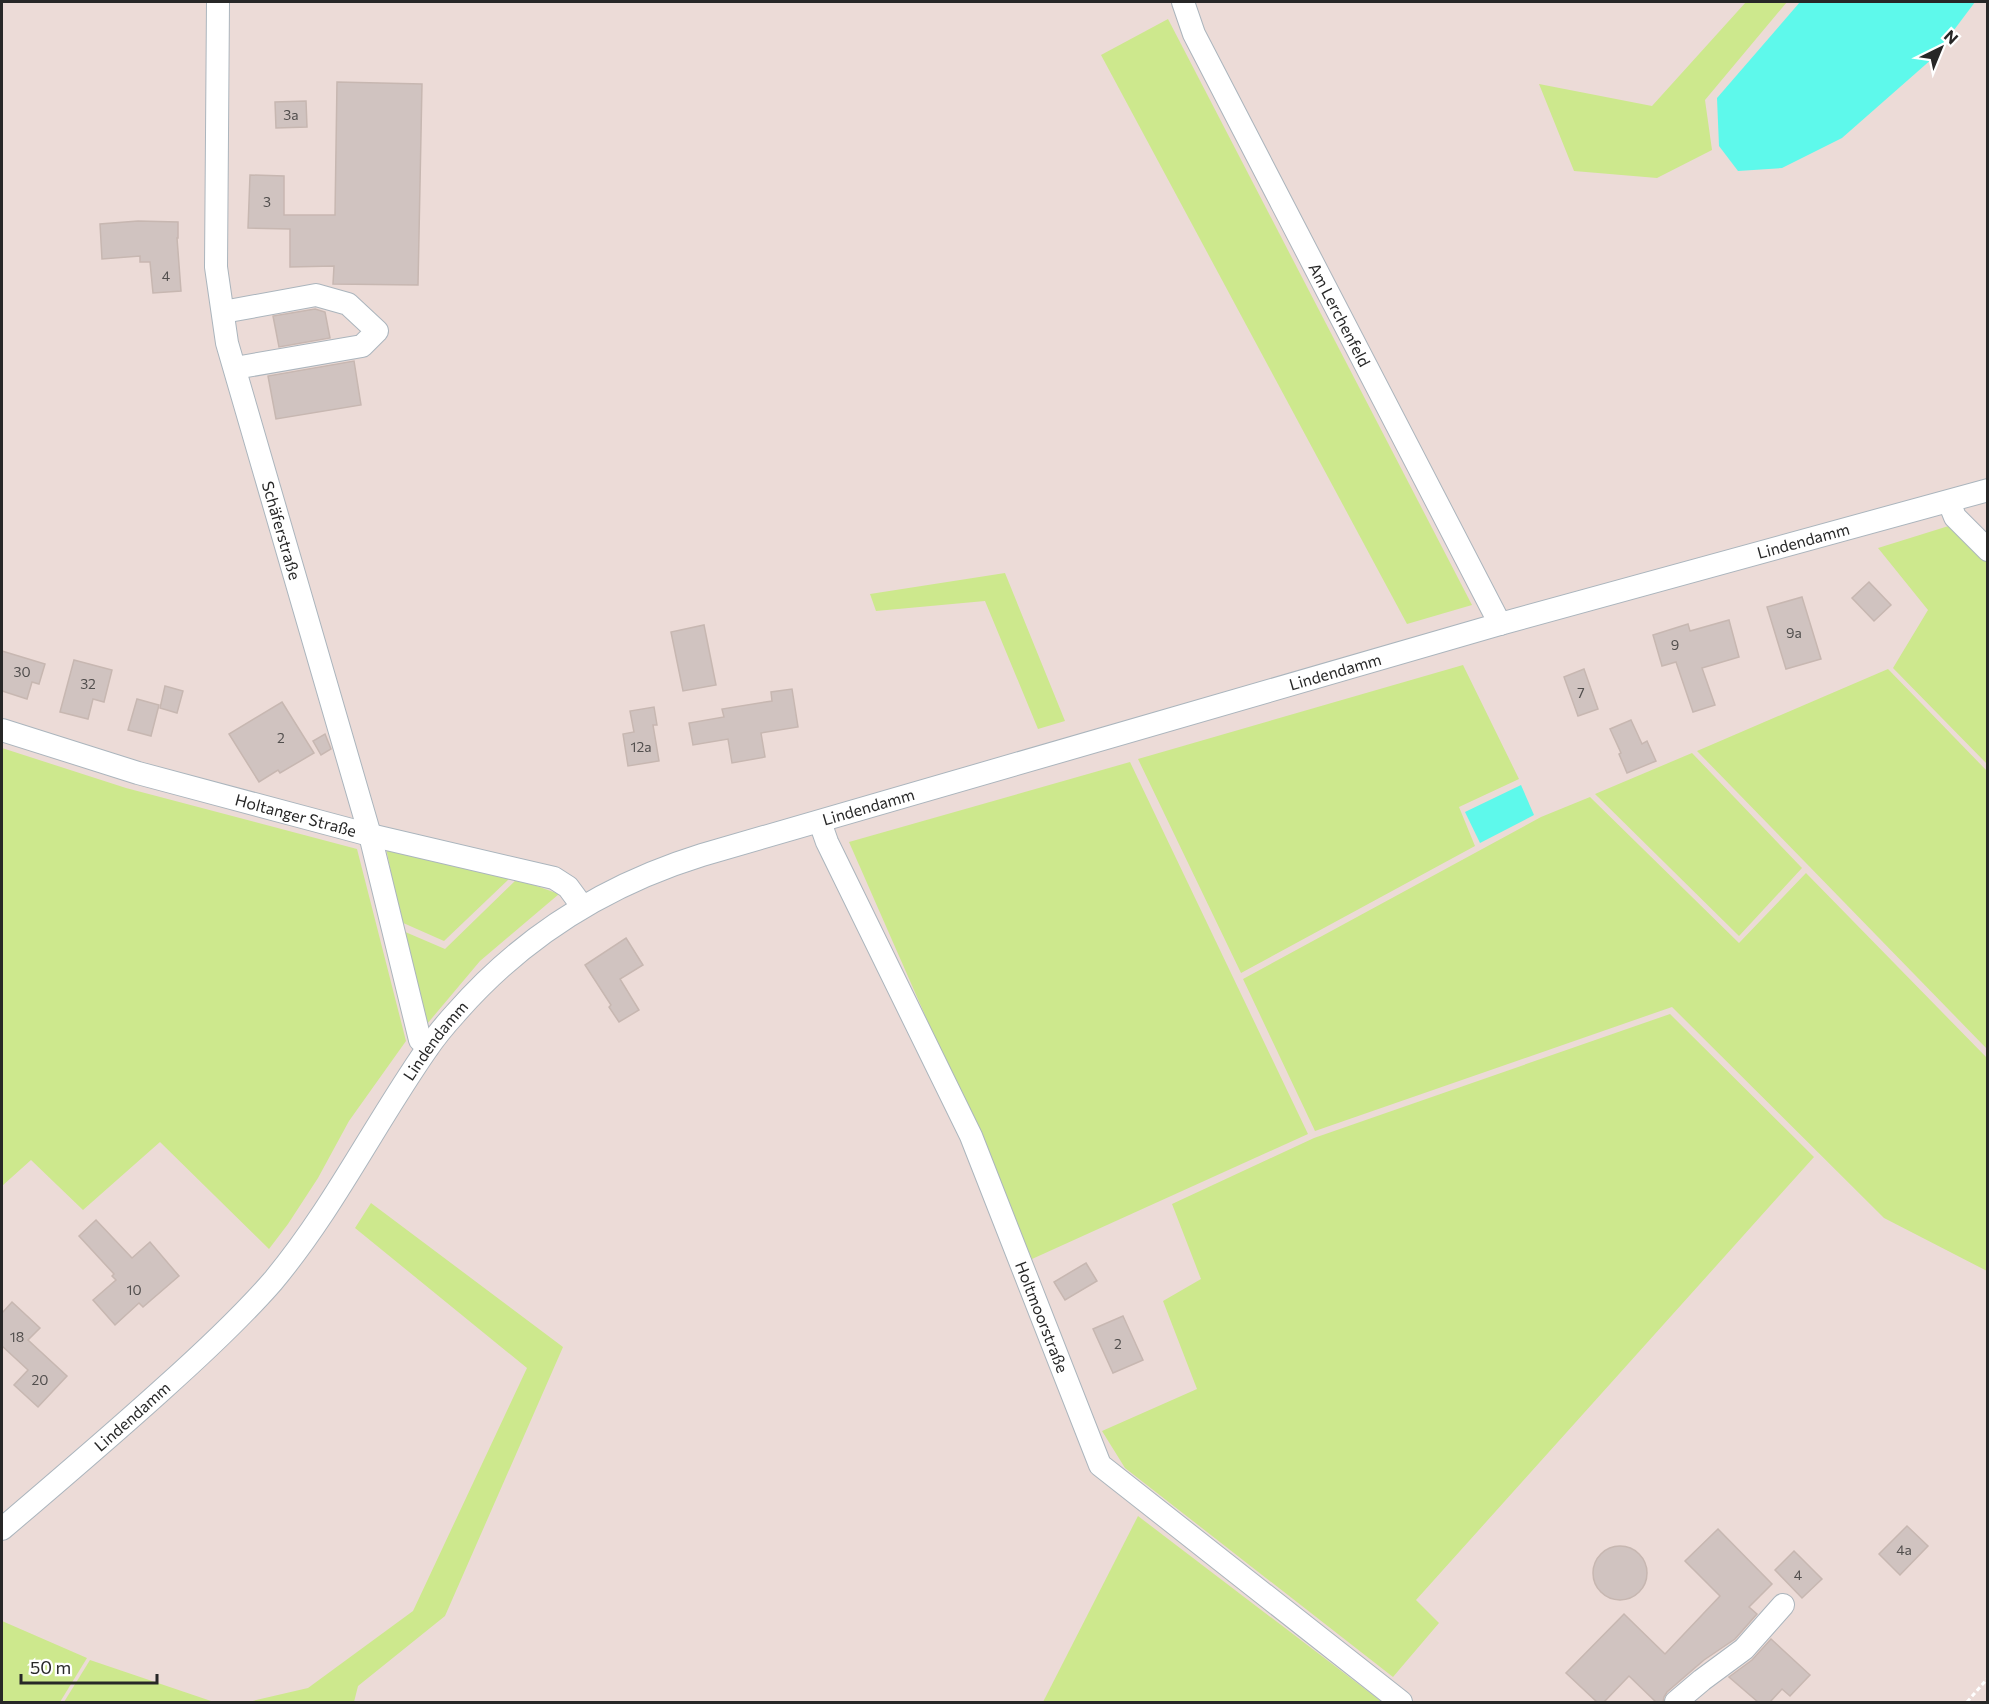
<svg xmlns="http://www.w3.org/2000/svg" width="1989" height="1704" font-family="Commissioner,sans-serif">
	<rect width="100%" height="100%" fill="#ecdbd7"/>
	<g fill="#cde88d">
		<path d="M1746,2H1787L1705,100L1712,150L1657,178L1574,171L1539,84L1652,106Z"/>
		<path d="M1168,19L1472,605L1407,624L1101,55Z"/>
		<path d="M1955,524L1987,557V764L1893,668L1928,610L1878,548Z"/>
		<path d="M1005,573L1065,721L1038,729L985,601L876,611L870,594Z"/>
		<path d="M1463,665L1519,779L1459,807L1475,846L1241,973L1138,759Z"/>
		<path d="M1888,669L1987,771V1049L1697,751Z"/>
		<path d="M2,748L126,788L357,849L406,1041L349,1121L318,1178L288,1224L269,1249L160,1142L83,1210L31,1160L2,1186Z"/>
		<path d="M1692,753L1802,868L1739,936L1595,794Z"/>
		<path d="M1130,762L1308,1134L1032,1259L849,842Z"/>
		<path d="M1590,797L1739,943L1806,873L1987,1058V1271L1884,1218L1672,1007L1315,1131L1243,979L1541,817Z"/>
		<path d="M385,843L510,878L444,941L401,922Z"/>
		<path d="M517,879L559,894L480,961L427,1024L403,931L445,949Z"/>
		<path d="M1670,1014L1814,1157L1416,1600L1439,1623L1393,1677L1125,1468L1102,1431L1197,1389L1163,1301L1201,1279L1172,1204L1314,1138Z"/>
		<path d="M371,1203L563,1347L445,1616L358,1686L354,1702H248L308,1688L413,1611L527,1368L355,1228Z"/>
		<path d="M1138,1516L1382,1702H1043Z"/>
		<path d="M2,1621L87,1658L60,1702H2Z"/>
		<path d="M90,1660L214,1702H64Z"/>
	</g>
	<g fill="#5ef9eb">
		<path d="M1800,2H1975L1933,58L1842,138L1782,168L1738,171L1719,146L1717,98Z"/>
		<path d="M1521,785L1534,815L1480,843L1465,812Z"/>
	</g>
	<g fill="#d0c3c0" stroke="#c7b7b1" stroke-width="1.5">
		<path d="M337,82L422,84L418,285L333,284L334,266L290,267V229L248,228L250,175L284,176V215H335Z"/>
		<path d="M306,101L307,127L276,128L275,102Z"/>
		<path d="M138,221L178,222V238H177L181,291L153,293L150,262H140V256L102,259L100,224Z"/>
		<path d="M315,309L325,312L330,338L279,347L273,316Z"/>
		<path d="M354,361L361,405L276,419L268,376Z"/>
		<path d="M1869,582L1891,605L1874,621L1852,598Z"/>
		<path d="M1802,597L1821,659L1786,669L1767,607Z"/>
		<path d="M1729,620L1739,657L1702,668L1715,705L1693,712L1676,662L1662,666L1653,635L1688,624L1690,631Z"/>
		<path d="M704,625L716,685L683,691L671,632Z"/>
		<path d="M2,651L45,664L39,684L32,682L27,699L2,691Z"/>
		<path d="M74,660L112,670L104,702L93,699L88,719L60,712Z"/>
		<path d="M1584,669L1598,709L1578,716L1564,677Z"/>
		<path d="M165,686L183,691L177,713L160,708Z"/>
		<path d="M792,689L798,727L761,733L765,757L732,763L728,739L693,745L689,723L724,717L722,709L772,701L771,692Z"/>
		<path d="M137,699L159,705L151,736L128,730Z"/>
		<path d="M282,702L314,753L280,773L278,770L259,782L229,734Z"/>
		<path d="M654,707L657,725H653L659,761L628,766L623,734L634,732L630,711Z"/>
		<path d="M1631,720L1642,744L1647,741L1656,761L1627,773L1619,754L1621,753L1610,729Z"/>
		<path d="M325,734L331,749L321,755L313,741Z"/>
		<path d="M626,938L643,965L620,979L639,1010L619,1022L609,1007L611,1005L585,965Z"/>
		<path d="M96,1220L132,1258L150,1242L179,1276L143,1307L139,1303L115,1325L93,1300L116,1280L112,1276L114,1274L79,1236Z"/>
		<path d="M1086,1263L1097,1281L1065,1300L1054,1282Z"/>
		<path d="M12,1302L40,1328L28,1340L67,1376L38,1407L14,1385L28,1370L2,1346V1313Z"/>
		<path d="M1123,1316L1143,1360L1113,1373L1093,1329Z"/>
		<path d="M1907,1526L1928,1546L1900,1575L1879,1554Z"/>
		<path d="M1718,1529L1772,1584L1749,1607L1757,1614L1735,1639L1704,1660L1667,1692L1664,1697L1663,1702H1656L1629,1676L1604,1702H1597L1566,1673L1624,1614L1665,1654L1720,1596L1685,1561Z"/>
		<circle cx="1620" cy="1573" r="27"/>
		<path d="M1794,1551L1822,1579L1802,1598L1775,1570Z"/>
		<path d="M1771,1639L1810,1675L1790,1696L1782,1689L1770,1702H1758L1729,1677L1752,1660Z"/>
	</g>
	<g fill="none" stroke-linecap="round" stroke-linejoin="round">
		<g stroke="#abb5bd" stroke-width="24">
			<g id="minor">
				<path id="s1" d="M218,2L216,267L227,343L370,835L420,1040L428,1047"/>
				<path id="s2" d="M1183,2L1194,34L1500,624"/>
				<path d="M223,312L316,295L348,304L377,331L362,346L235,368"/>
				<path d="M1949,502L1955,517L1988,550"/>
				<path id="s3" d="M2,730L138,773L370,835L554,878L568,887L582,906"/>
				<path id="s4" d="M820,822L827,842L971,1136L1100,1465L1401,1702"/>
				<path id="s5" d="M2,1529C56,1483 110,1437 163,1389C201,1355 239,1320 273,1281C333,1209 374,1125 427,1049C435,1037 445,1025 455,1014C522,937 605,885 702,855L1500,624L1988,490"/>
				<path d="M1676,1702L1702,1680L1744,1649L1783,1605"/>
			</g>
		</g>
		<path stroke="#fff" stroke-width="3" stroke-dasharray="4.5 3" stroke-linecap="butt" d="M1967,1702L1988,1678"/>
		<use href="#minor" stroke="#fff" stroke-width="22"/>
	</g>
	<g text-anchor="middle" stroke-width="5" stroke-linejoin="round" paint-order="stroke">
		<g font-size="14" fill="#514e4d">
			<text x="291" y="120">3a</text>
			<text x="267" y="207">3</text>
			<text x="166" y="281">4</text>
			<text x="1794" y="638">9a</text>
			<text x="1675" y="650">9</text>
			<text x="22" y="677">30</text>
			<text x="88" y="689">32</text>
			<text x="1581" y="698">7</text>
			<text x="281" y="743">2</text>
			<text x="641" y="752">12a</text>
			<text x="134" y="1295">10</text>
			<text x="17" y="1342">18</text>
			<text x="1118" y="1349">2</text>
			<text x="40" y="1385">20</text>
			<text x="1904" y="1555">4a</text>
			<text x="1798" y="1580">4</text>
		</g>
		<g font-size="16" fill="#272727" stroke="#fff">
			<text dy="6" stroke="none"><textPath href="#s2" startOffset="350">Am Lerchenfeld</textPath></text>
			<text dy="6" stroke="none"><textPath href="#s1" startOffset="537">Schäferstraße</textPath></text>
			<text dy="6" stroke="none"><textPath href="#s5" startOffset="2134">Lindendamm</textPath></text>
			<text dy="6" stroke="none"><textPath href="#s5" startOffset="1648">Lindendamm</textPath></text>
			<text dy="6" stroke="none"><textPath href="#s5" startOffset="1162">Lindendamm</textPath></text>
			<text dy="6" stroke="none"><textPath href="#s3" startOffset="306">Holtanger Straße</textPath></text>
			<text dy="6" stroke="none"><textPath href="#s5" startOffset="658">Lindendamm</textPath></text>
			<text dy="6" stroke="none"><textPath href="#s4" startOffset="543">Holtmoorstraße</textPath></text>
			<text dy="6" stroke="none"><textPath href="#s5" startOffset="172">Lindendamm</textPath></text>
		</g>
	</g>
	<rect width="1989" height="1704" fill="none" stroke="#272727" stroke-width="6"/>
	<g transform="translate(1941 48) rotate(43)" stroke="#ffffff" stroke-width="4.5" paint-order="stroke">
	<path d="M0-4.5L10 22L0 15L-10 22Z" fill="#272727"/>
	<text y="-9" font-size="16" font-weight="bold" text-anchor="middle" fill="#272727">N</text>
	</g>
	<path d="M21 1674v9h136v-9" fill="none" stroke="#272727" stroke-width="3"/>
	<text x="30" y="1674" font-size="18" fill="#272727" stroke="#ffffff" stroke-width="4.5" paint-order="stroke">50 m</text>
</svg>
